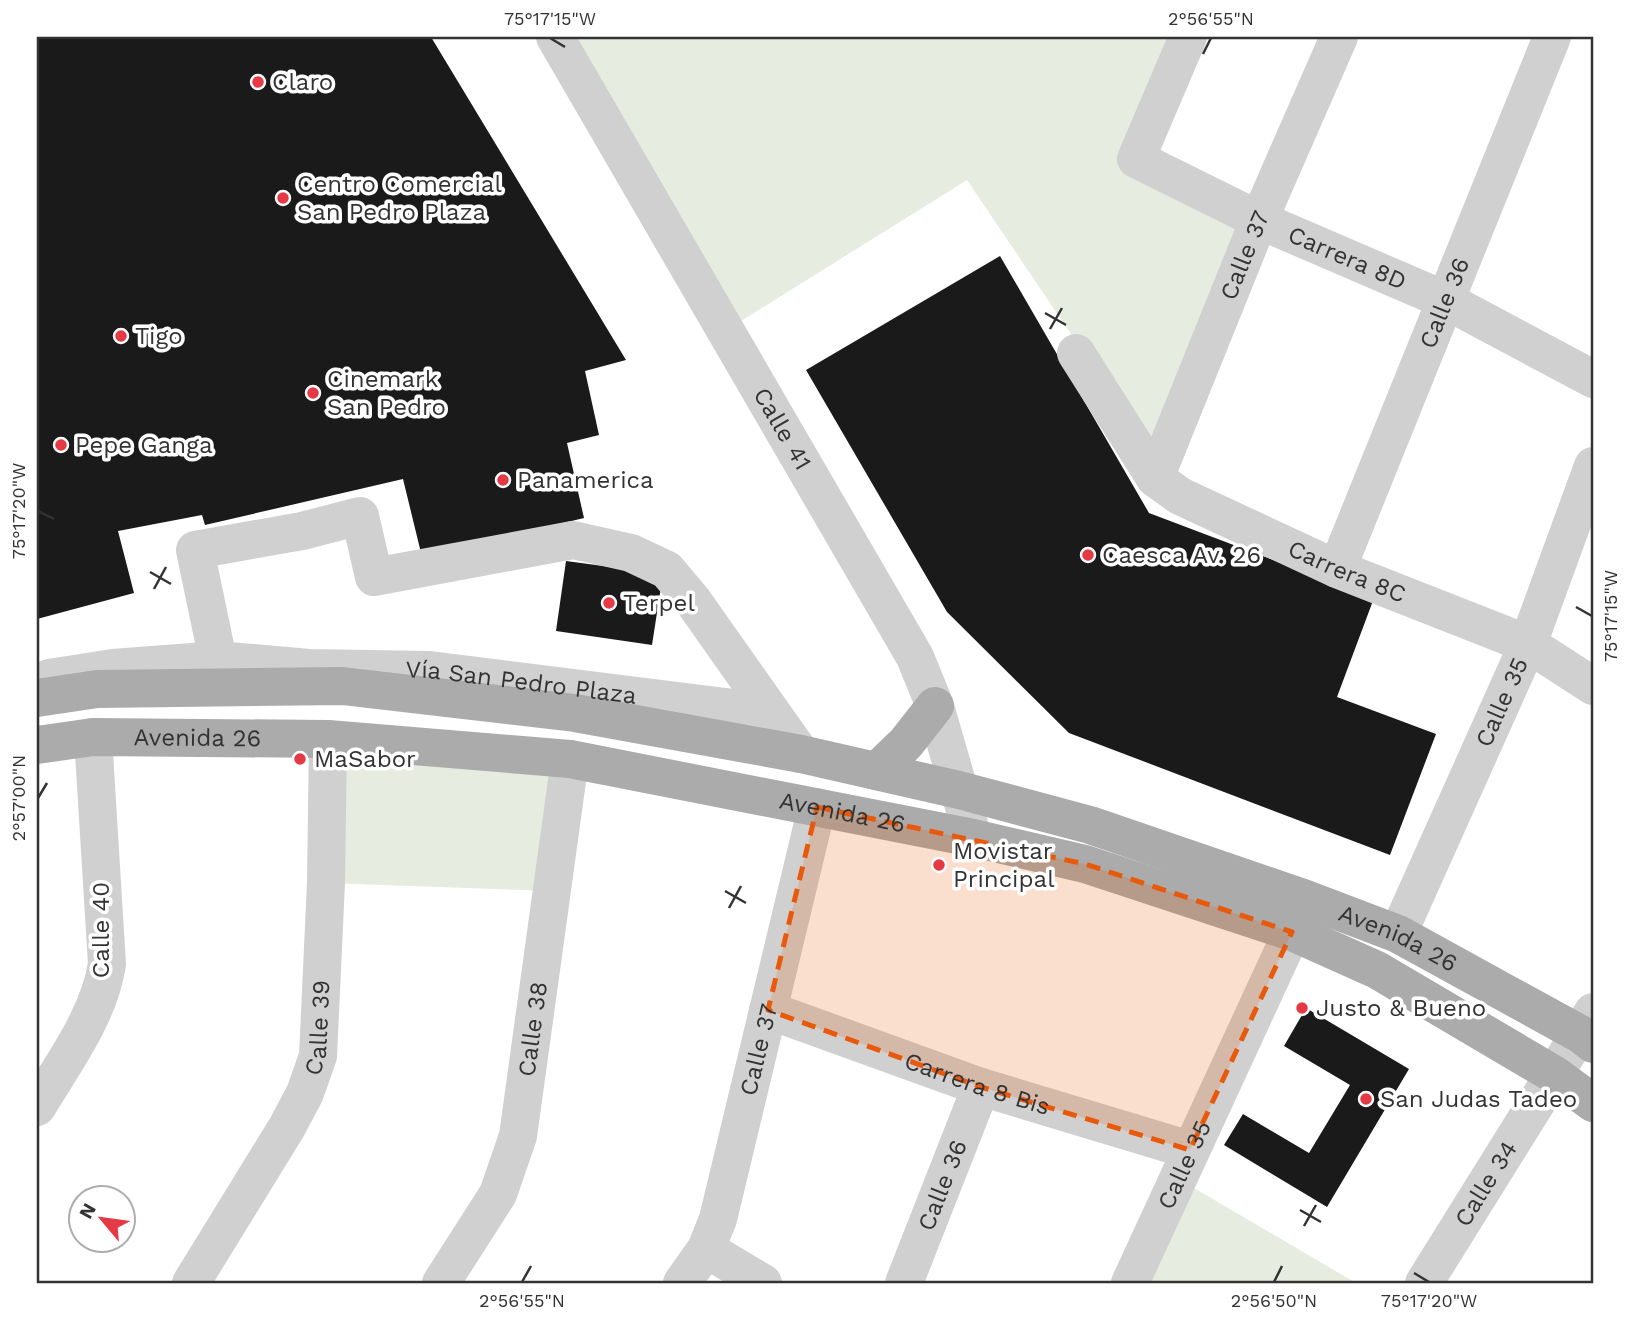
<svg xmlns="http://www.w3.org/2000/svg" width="1630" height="1320" font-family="'Work Sans',sans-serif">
	<rect width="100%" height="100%" fill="#fff"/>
	<g fill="#e6ecdf">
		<path d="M563,37H1188L1136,159L1259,220L1156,460L967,180L725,331Z"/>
		<path d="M328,739L570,759L551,891L326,883Z"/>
		<path d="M1177,1178L1356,1283H1130Z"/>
	</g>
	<g fill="#1a1a1a">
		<path d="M37,37H431L626,360L585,371L599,435L567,443L584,518L422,557L403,479L205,525L202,515L118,531L134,593L37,619Z"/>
		<path d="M1000,256L1149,513L1374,598L1337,697L1436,734L1390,855L1069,733L947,612L806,370Z"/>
		<path d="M566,561L663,574L652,645L556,631Z"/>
		<path d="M1306,1008L1409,1069L1327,1207L1224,1145L1243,1114L1309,1153L1350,1085L1284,1046Z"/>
	</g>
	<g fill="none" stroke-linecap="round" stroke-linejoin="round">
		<g stroke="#d0d0d0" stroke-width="38">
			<path id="s1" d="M555,37L915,657L935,706L973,838"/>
			<path id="s2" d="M1188,37L1136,159L1259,220L1445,300L1593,379"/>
			<path id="s3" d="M1076,353L1155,478L1180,496L1337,569L1528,644L1593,686"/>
			<path id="s4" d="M1155,478L1259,220L1339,37"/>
			<path id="s5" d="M1337,569L1552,37"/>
			<path d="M49,678L113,668L218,660"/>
			<path id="s6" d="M772,713L693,601L667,570L631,553L573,540L374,577L360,516L302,531L195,550L218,660L309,668L430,670L772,713L801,754"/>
			<path id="s7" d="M1398,934L1528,644L1593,466"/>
			<path id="s8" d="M768,1010L981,1087L1190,1150"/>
			<path d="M37,1107C64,1062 99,1016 107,964L93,737"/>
			<path d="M706,1249L763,1283"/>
			<path id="s9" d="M191,1283L287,1127L305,1093L318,1056L326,883L328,739"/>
			<path id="s10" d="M441,1283L498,1194L518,1136L570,759"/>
			<path id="s11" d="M682,1283L706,1249L718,1219L817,807"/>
			<path id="s12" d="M904,1283L981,1087"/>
			<path id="s13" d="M1130,1283L1292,932"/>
			<path id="s14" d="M1424,1283L1593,1012"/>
		</g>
		<g stroke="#ababab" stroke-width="38">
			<path id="s15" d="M37,698L97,689L342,686L575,713L801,754L959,790L1090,825L1306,899L1398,934L1580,1034L1593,1044"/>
			<path id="s16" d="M37,745L93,737L328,739L570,759L973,838L1085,864L1292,932L1377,970L1555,1075L1593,1103"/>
			<path d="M877,771L906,743L935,706"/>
		</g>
	</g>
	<path fill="#e8590c" fill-opacity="0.2" stroke="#e8590c" stroke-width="5" stroke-dasharray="14 9" stroke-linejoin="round" d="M817,807L1085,864L1292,932L1190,1150L981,1087L768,1010Z"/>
	<path fill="none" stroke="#333" stroke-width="2.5" d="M550,38L565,47M1203,54L1211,38M1045,313L1066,325M1050,329L1062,308M38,511L54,519M150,572L171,584M154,589L166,567M1576,607L1592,616M38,798L47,783M725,891L746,903M729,908L741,886M1300,1210L1321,1222M1304,1226L1316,1205M1414,1273L1429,1282M522,1282L531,1266M1274,1282L1282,1266"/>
	<g fill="#e63946" stroke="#fff" stroke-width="2.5">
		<circle cx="258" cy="82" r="7"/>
		<circle cx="283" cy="198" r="7"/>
		<circle cx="121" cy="336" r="7"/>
		<circle cx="313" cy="393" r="7"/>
		<circle cx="61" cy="445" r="7"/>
		<circle cx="503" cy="480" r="7"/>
		<circle cx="1088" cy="555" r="7"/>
		<circle cx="609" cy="603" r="7"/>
		<circle cx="300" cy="759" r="7"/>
		<circle cx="939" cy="865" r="7"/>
		<circle cx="1302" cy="1008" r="7"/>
		<circle cx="1366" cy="1099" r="7"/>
	</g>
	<g text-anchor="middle" stroke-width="7" stroke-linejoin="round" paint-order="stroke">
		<g font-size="24" fill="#333" stroke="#fff" text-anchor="start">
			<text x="272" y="90">Claro</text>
			<text x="297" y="192">Centro Comercial<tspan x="297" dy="28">San Pedro Plaza</tspan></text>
			<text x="135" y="344">Tigo</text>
			<text x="327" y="387">Cinemark<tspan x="327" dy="28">San Pedro</tspan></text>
			<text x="75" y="453">Pepe Ganga</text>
			<text x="517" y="488">Panamerica</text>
			<text x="1102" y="563">Caesca Av. 26</text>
			<text x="623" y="611">Terpel</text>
			<text x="314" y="767">MaSabor</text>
			<text x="953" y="859">Movistar<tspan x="953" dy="28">Principal</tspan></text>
			<text x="1316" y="1016">Justo &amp; Bueno</text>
			<text x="1380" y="1107">San Judas Tadeo</text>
		</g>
		<g font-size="24" fill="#333" stroke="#fff">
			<text dy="8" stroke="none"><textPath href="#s4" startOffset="240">Calle 37</textPath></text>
			<text dy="8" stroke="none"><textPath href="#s2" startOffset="366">Carrera 8D</textPath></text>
			<text dy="8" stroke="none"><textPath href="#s5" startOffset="287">Calle 36</textPath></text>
			<text dy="8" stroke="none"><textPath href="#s1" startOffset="453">Calle 41</textPath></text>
			<text dy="8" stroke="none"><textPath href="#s3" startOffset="362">Carrera 8C</textPath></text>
			<text dy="8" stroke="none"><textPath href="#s6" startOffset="1127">Vía San Pedro Plaza</textPath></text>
			<text dy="8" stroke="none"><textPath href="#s7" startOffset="254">Calle 35</textPath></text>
			<text dy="8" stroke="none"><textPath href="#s16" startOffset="161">Avenida 26</textPath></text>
			<text dy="8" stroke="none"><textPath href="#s16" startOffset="812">Avenida 26</textPath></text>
			<text transform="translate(101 930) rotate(-90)" y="8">Calle 40</text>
			<text dy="8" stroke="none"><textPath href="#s15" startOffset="1396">Avenida 26</textPath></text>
			<text dy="8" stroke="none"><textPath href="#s9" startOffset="289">Calle 39</textPath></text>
			<text dy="8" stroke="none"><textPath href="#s10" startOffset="275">Calle 38</textPath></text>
			<text dy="8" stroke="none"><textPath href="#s11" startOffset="248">Calle 37</textPath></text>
			<text dy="8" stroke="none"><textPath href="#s8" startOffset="222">Carrera 8 Bis</textPath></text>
			<text dy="8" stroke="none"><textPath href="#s13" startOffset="130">Calle 35</textPath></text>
			<text dy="8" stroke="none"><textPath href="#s14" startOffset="117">Calle 34</textPath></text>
			<text dy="8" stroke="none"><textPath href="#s12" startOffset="105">Calle 36</textPath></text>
		</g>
	</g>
	<rect width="1630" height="1320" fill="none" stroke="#ffffff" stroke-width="77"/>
	<g transform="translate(102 1219) rotate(299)"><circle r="33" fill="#ffffff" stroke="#adadad" stroke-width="2"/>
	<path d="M0-5L12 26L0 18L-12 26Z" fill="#e63946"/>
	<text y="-10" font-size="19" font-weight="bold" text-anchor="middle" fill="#333333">N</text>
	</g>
	<rect x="38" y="38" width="1554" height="1244" fill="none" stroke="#333" stroke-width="2.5"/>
	<g font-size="18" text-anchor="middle" fill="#333">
		<text x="550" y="25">75°17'15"W</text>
		<text x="1211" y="25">2°56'55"N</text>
		<text transform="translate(19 511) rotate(-90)" y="6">75°17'20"W</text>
		<text transform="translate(1611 616) rotate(-90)" y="6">75°17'15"W</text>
		<text transform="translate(19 798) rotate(-90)" y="6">2°57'00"N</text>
		<text x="522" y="1307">2°56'55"N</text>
		<text x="1274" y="1307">2°56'50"N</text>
		<text x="1429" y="1307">75°17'20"W</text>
	</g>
</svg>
